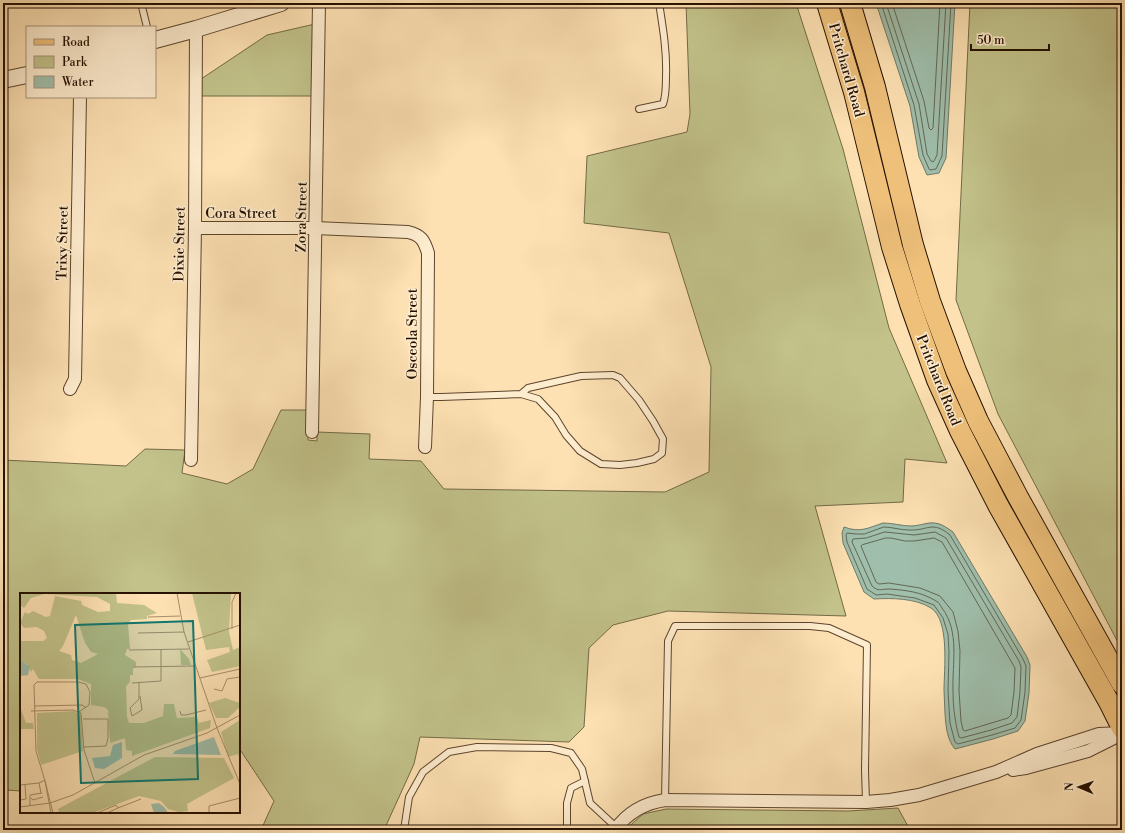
<svg xmlns="http://www.w3.org/2000/svg" width="1125" height="833" font-family="'Libre Bodoni',serif">
	<rect width="100%" height="100%" fill="#fde1b3"/>
	<filter id="stains"><feTurbulence type="fractalNoise" baseFrequency=".005" numOctaves="4"/><feColorMatrix values="0 0 0 0 .2 0 0 0 0 .09 0 0 0 0 .02 0 0 0 .5 -.17"/></filter>
	<radialGradient id="worn" r=".72"><stop offset=".6" stop-color="#630" stop-opacity="0"/><stop offset="1" stop-color="#630" stop-opacity=".3"/></radialGradient>
	<g fill="#c2c28a" stroke="#746a45">
		<path d="M686,3H796L843,149L889,328L947,463L905,459L903,502L815,506L846,616L668,611L613,625L589,648L584,727L569,742L420,737L414,764L384,830H261L274,801L239,748V594H21V791L6,790L3,791V460L126,466L145,449L185,450L182,473L227,484L253,469L281,410H309L308,440L317,441V432L370,434L369,459L421,461L444,489L665,492L709,472L711,367L669,233L584,223L587,156L687,132L690,114Z"/>
		<path d="M970,3H1122V650L998,414L956,300Z"/>
		<path d="M315,24L314,96H199L201,79L267,35Z"/>
		<path d="M898,808L910,830H625L643,814L666,809L848,811Z"/>
	</g>
	<g fill="#9fbeab" stroke="#6f7967">
		<path d="M876,3H955L946,158L939,173L927,175L919,157L910,106Z"/>
		<path d="M883,523C893,523 902,526 911,526C915,526 919,525 924,524C936,521 942,524 953,532L1027,657L1030,665L1029,693L1025,721L1018,731L993,739L955,749C947,740 946,726 945,714C945,706 944,698 944,690C944,670 950,620 931,608C915,598 892,598 874,599L864,592L843,543L842,533L844,527C860,533 868,528 883,523Z"/>
	</g>
	<g fill="none" stroke-linecap="round" stroke-linejoin="round">
		<g stroke="#626856" stroke-width="1">
			<path d="M881,3L914,105L923,155L929,169L930,170L936,169L942,156L951,3"/>
			<path d="M886,3L919,104L927,154L931,161L933,162L934,161L937,155L946,3"/>
			<path d="M892,3L924,101L929,128L931,130L933,128L940,3"/>
			<path d="M884,527C892,527 900,530 909,530C928,531 932,520 950,535L1023,659L1026,666L1025,692L1021,720L1015,728L992,735L958,744L955,742L950,723L948,691L949,652L948,634L943,618L934,605L915,598L887,594L876,595L867,589L847,542L846,535L847,533L856,534H864Z"/>
			<path d="M885,532L914,535L935,532L946,538L1019,661L1021,667L1020,692L1017,717L1012,723L991,730L961,738L959,737C955,722 953,707 953,691C952,663 960,632 942,608C940,605 939,602 936,601C922,592 905,590 889,589C880,589 879,592 872,586L852,542L853,539L866,538Z"/>
			<path d="M886,538H891L905,541H914L934,538L942,542L1015,668L1014,692L1011,715L1008,718L965,731L963,730L961,721L959,691L960,651L958,631L953,612L940,596L920,588L889,583L879,584L876,582L861,546L862,545Z"/>
		</g>
		<g stroke="#5c452d" stroke-width="8">
			<g id="service">
				<path d="M141,3L147,27"/>
				<path d="M639,109L663,104C666,96 666,86 666,77C667,52 663,28 659,3"/>
				<path d="M427,397H441L521,394L538,399L555,417L566,435L580,451L601,464L620,465L637,463L654,459L662,453L663,439L653,421L639,400L620,378L613,375L581,376L528,388L521,394"/>
				<path d="M665,800L668,641L675,626H810L829,628L867,645L865,770L866,802"/>
				<path d="M404,830L409,797L423,772L449,752L477,747L551,748L571,753L582,769L590,803L617,828"/>
				<path d="M567,830V803L571,788L585,781"/>
			</g>
		</g>
		<g stroke="#5c452d" stroke-width="14">
			<g id="minor">
				<path d="M195,228H315L408,232C421,235 424,240 428,253L427,397L425,447"/>
				<path d="M70,389L75,379L80,97"/>
				<path d="M312,432L319,3"/>
				<path d="M191,460L195,228L196,29"/>
				<path d="M1013,770L1026,768L1088,751L1120,735"/>
				<path d="M615,830C627,813 645,803 665,800L866,802L890,800L919,795L996,772L1037,754L1099,734L1122,733"/>
			</g>
		</g>
		<g stroke="#5c452d" stroke-width="18">
			<g id="tertiary">
				<path d="M155,40L196,29L281,3"/>
				<path d="M3,80L27,75"/>
			</g>
		</g>
		<g stroke="#261100" stroke-width="22">
			<g id="primary">
				<path d="M827,3L854,92L892,247L910,304L937,380L960,431L998,505L1109,702L1122,728"/>
				<path d="M850,3L875,87L913,245L930,301L956,371L978,421L1018,497L1122,684"/>
			</g>
		</g>
		<use href="#service" stroke="#feecce" stroke-width="6"/>
		<use href="#minor" stroke="#feecce" stroke-width="12"/>
		<use href="#tertiary" stroke="#feecce" stroke-width="16"/>
		<use href="#primary" stroke="#eec07a" stroke-width="20"/>
	</g>
	<g text-anchor="middle" stroke-width="3" stroke-linejoin="round" paint-order="stroke">
		<g font-size="14" fill="#261100" stroke="#feecce">
			<text transform="translate(847 70) rotate(74)" y="5">Pritchard Road</text>
			<text x="241" y="218">Cora Street</text>
			<text transform="translate(301 217) rotate(-89)" y="5">Zora Street</text>
			<text transform="translate(62 243) rotate(-89)" y="5">Trixy Street</text>
			<text transform="translate(179 244) rotate(-89)" y="5">Dixie Street</text>
			<text transform="translate(412 334) rotate(-90)" y="5">Osceola Street</text>
			<text transform="translate(939 380) rotate(68)" y="5">Pritchard Road</text>
		</g>
	</g>
	<g transform="translate(20 593)">
		<rect width="220" height="220" fill="#fde1b3"/>
		<path d="M0,0H96L97,10L124,12L137,20L127,23V26L111,27L108,31L110,56H107L105,62L116,69V73L113,75V82H110V89L106,93L107,124L109,130H124L143,123L144,111H154L157,125L177,124L179,130L191,127L190,135L112,163V158L106,157L105,145L90,150L88,117L84,114L71,112V91L58,86H19L13,76L11,79L8,72L0,66V48H23L27,45L24,38L17,34L4,35L0,30L5,19L8,21L13,18L26,24L30,23L35,3L61,8L62,12L78,19L90,18V11L77,4L25,1L11,5L4,15L0,12ZM56,22L65,50L71,59L78,61L61,70L52,67L51,62L39,58L43,53ZM172,0H211L209,39L213,57L220,54V73L192,79L187,67L210,59L209,54L186,57ZM160,56L169,66L171,72H161ZM205,105L220,110V114L208,125H196L189,110ZM0,114L6,130H13L14,136H0ZM54,118L61,122L63,158L21,172L17,156V120ZM220,127V167L218,161L208,164L201,139ZM135,164L204,165L214,185L167,211L168,218L159,219L148,216L141,208L119,203L72,220H39L38,216Z" fill="#c2c28a" fill-rule="evenodd"/>
		<path d="M0,66L10,74L8,82L0,83ZM194,144L201,162L153,161L155,158ZM102,149V165L84,176L75,175L72,165L90,163L93,152ZM139,210L145,215L148,220H134L131,211Z" fill="#9fbeab"/>
		<path fill="none" stroke="#a78e6b" stroke-width="1" d="M157,0L164,39L197,135M128,24L160,23M212,36V9L216,0M118,40L164,39M168,49L220,32M109,57L169,56M113,74L175,73M180,85L220,76M112,90L141,88V56M119,90V106L110,115L112,123L122,117L120,103M194,96L202,98L207,86L220,84M15,113L62,112L65,114M11,118L53,117L61,120L64,157L75,190M160,118L161,122H166L186,117M63,126H88V145L86,153L64,154M197,135L220,191M25,188L16,158L14,92L17,89H58L66,91L70,99L69,112L59,119M0,192L19,190M21,200L19,190L25,187M11,205L13,207L23,204M0,207L6,206L5,192M10,213V202L22,200M0,214L30,210L53,202L124,162L187,140L220,122M31,220L25,188L33,220M77,220L96,212L98,215L121,206M87,220L98,215M189,220V213L220,205"/>
		<path fill="#0f766e" fill-opacity="0.15" stroke="#0f766e" stroke-width="2" d="M173,28L178,186L61,190L55,32Z"/>
		<rect width="220" height="220" fill="none" stroke="#261100" stroke-width="2"/>
	</g>
	<rect width="1125" height="833" fill="none" stroke="#fde1b3" stroke-width="16"/>
	<rect x="4" y="4" width="1117" height="825" fill="none" stroke="#261100" stroke-width="2"/>
	<rect x="8" y="8" width="1109" height="817" fill="none" stroke="#261100"/>
	<rect x="26" y="26" width="130" height="72" fill="#feecce" stroke="#a8947c"/>
	<rect x="34" y="39" width="20" height="6" fill="#eec07a" stroke="#a8947c"/>
	<text x="62" y="46" font-size="12" fill="#261100">Road</text>
	<rect x="34" y="56" width="20" height="12" fill="#c2c28a" stroke="#a8947c"/>
	<text x="62" y="66" font-size="12" fill="#261100">Park</text>
	<rect x="34" y="76" width="20" height="12" fill="#9fbeab" stroke="#a8947c"/>
	<text x="62" y="86" font-size="12" fill="#261100">Water</text>
	<g transform="translate(1079 787) rotate(272)" stroke="#feecce" stroke-width="3" paint-order="stroke">
	<path d="M0-3L7 15L0 10L-7 15Z" fill="#261100"/>
	<text y="-6" font-size="11" font-weight="bold" text-anchor="middle" fill="#261100">N</text>
	</g>
	<path d="M971 44v6h78v-6" fill="none" stroke="#261100" stroke-width="2"/>
	<text x="977" y="44" font-size="12" fill="#261100" stroke="#feecce" stroke-width="3" paint-order="stroke">50 m</text>
	<rect width="100%" height="100%" filter="url(#stains)"/>
	<rect width="100%" height="100%" fill="url(#worn)"/>
</svg>
